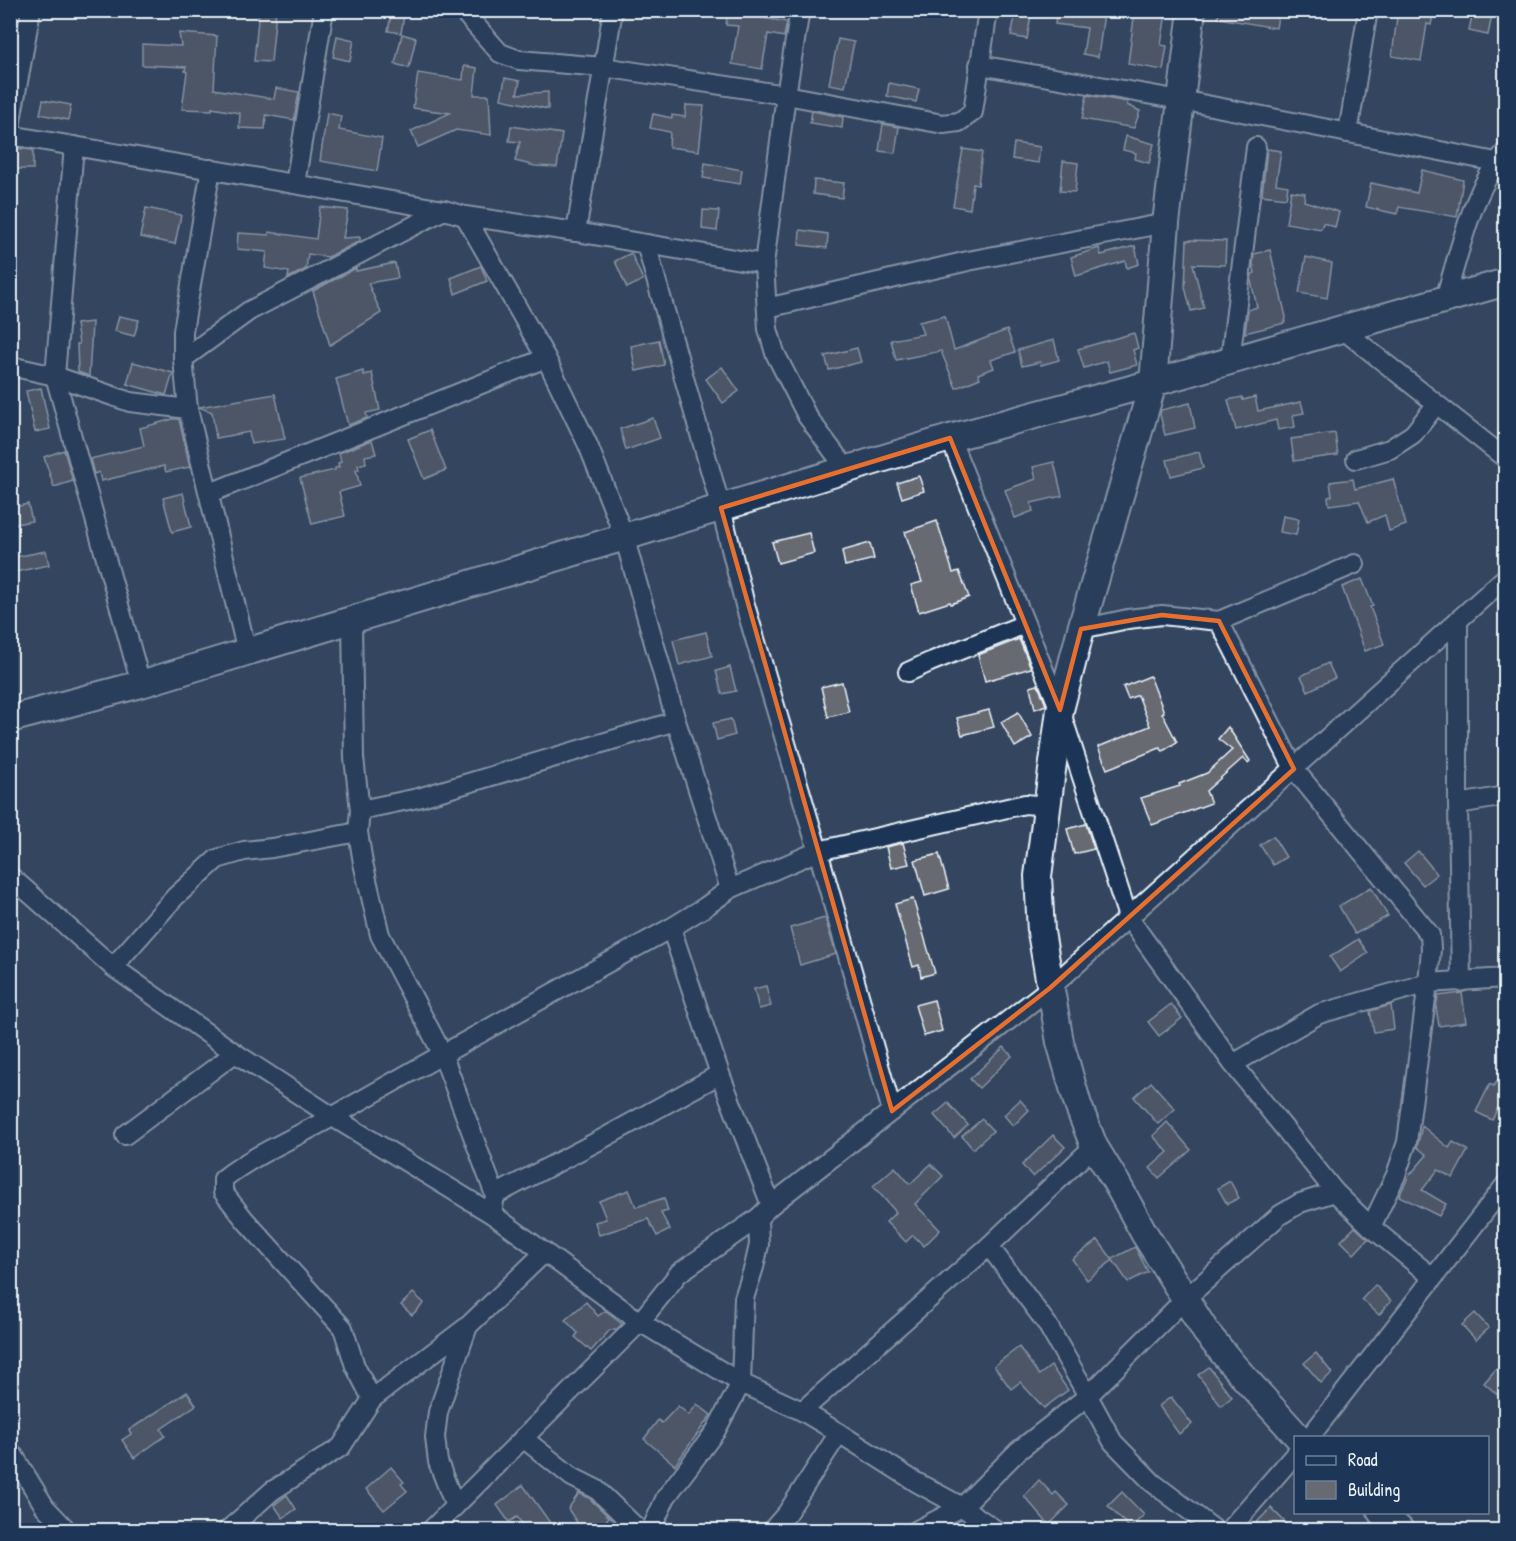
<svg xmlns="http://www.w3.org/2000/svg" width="1516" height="1541" font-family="'Patrick Hand',sans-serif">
	<rect width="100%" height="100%" fill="#34455f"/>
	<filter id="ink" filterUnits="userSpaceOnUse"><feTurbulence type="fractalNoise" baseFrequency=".0167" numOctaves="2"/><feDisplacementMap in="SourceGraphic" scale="12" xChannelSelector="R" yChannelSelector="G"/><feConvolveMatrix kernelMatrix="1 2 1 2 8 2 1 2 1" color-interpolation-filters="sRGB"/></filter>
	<g filter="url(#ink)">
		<g fill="#686a71" stroke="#e8f1f8" stroke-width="1.5">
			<path d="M259,10H276L271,62L254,61Z"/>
			<path d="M392,10H405L401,33L388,31Z"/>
			<path d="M728,10H751V16L787,22L784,37L768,34L762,69L732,64L738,26L726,25Z"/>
			<path d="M1057,10H1090L1104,13L1098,57L1083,54L1087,28L1055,24Z"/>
			<path d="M1135,10H1160V12L1166,13L1161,45L1167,46L1163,70L1128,64Z"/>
			<path d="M1219,10H1279L1276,28L1218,18Z"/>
			<path d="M1394,10H1434L1431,25L1427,24L1421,61L1392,56L1397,17L1394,16Z"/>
			<path d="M1473,10H1493L1488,35L1469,31Z"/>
			<path d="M1016,12L1031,15L1027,39L1011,36Z"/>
			<path d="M179,33L217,36L214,89L274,99L276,88L299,92L294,120L266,115L265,129L239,128L240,113L212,108V110L182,109L187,72L185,71L186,67L142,65V44L181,46Z"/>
			<path d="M402,34L416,38L409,68L395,64Z"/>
			<path d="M337,36L354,40L350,61L333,57Z"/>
			<path d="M838,39L854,42L845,87L829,84Z"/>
			<path d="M464,66L477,68L474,95H489L491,135L456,130L418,147L411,131L450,113L413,108L418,73L463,80Z"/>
			<path d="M505,78L520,81L517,94L548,92V109L501,99Z"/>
			<path d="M889,83L919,89L916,102L887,96Z"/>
			<path d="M1087,95L1128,102L1127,105L1140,111L1134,128L1082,119Z"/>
			<path d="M43,100L71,105L68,120L40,114Z"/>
			<path d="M686,105L704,106L699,151L669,147L670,132L650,128L653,114L672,118V115L685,117Z"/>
			<path d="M812,111L843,117L842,128L810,123Z"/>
			<path d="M327,113L341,116L339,130L382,138L377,171L320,161Z"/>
			<path d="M883,124L899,127L895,153L879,151Z"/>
			<path d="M511,126L562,134L557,167L535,166L515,161L520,142L509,141Z"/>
			<path d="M1126,136L1154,144L1149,163L1135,159L1136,153L1123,150Z"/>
			<path d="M1014,143L1040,147L1038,163L1012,159Z"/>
			<path d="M15,148L33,150V169H16Z"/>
			<path d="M963,149L982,152L978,185L973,184L970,209L953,206Z"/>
			<path d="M1267,149L1281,151L1276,184L1288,186L1286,198L1262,195Z"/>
			<path d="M1063,161L1078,163L1075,192L1060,191Z"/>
			<path d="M705,163L742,170L740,184L703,178Z"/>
			<path d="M1422,170L1463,180L1457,217L1399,207L1397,214L1366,207L1371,183L1417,193Z"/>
			<path d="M814,180L844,183L842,198L813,194Z"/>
			<path d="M1291,191L1305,193L1304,201L1339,212L1335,227L1323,223L1321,229L1286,223Z"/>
			<path d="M320,207L348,210L343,238L360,237V241L328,257L308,254L306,269L288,278L289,272L265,268L267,252L237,249L238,233L269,235V232L316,239Z"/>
			<path d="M146,208L181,215L175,244L140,237Z"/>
			<path d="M703,210L719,211L717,231L702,229Z"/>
			<path d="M800,230L828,234L827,248L799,245Z"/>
			<path d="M1187,240L1226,241L1225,265L1193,264L1204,308L1191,311L1185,287Z"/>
			<path d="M1135,246L1139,264L1127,268L1125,261L1076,276L1071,257L1099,248L1101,255Z"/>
			<path d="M1270,250L1286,317L1285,323L1245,333L1248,310L1257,307L1251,281L1252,274L1255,273L1253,264L1254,254Z"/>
			<path d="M631,253L643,280L627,288L615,261Z"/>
			<path d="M1306,257L1332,263L1327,298L1299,293Z"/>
			<path d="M395,263L398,278L368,283L381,313L330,345L313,291L356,268V271Z"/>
			<path d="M481,266L487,281L455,294L451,278Z"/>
			<path d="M119,316L139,320L134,336L115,331Z"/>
			<path d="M945,316L954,350L1007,330L1015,352L991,360L994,368L978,374L980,378L956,388L941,351L896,360L891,340L923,334L919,322Z"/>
			<path d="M92,322L91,344L89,376L78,372L77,344H79L76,324Z"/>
			<path d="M1134,333L1138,348L1133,350L1137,365L1110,372L1107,361L1084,368L1078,349Z"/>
			<path d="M659,340L664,365L636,371L631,346Z"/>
			<path d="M1054,340L1059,360L1041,365L1040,362L1022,366L1018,350Z"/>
			<path d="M857,348L861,362L829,370L825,356Z"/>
			<path d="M133,362L173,373L166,395L127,384Z"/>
			<path d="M722,367L739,391L723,403L706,379Z"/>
			<path d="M363,371L364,375L372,373L380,410L366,413L367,418L348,425L336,379Z"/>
			<path d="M41,388L50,429L35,432L26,391Z"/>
			<path d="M275,394L285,439L251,444L249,432L216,438L212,412L199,407Z"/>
			<path d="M1242,397L1243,400L1255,397L1258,411L1301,402L1304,413L1293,415L1295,427L1278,430L1276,420L1236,430L1228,400Z"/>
			<path d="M1190,403L1195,428L1165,435L1160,414L1161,410Z"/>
			<path d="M653,418L660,438L626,450L620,429Z"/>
			<path d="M173,419H179L190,467L166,472L164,466L101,481L99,472L94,474L90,459L144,446L140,428Z"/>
			<path d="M430,430L446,470L424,479L408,439Z"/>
			<path d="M1335,433L1338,455L1294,461L1291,439Z"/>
			<path d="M372,440L376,454L365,456L366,463L358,465L359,470H356L360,486L339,492L345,516L312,524L300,478L335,470V468L339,467L338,463L341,462L339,453Z"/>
			<path d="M64,450L73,481L54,487L44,457Z"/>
			<path d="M1199,452L1203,468L1171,476L1167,460Z"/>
			<path d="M1054,462L1062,496L1031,503L1033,511L1015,518L1005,490L1036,479L1033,467Z"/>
			<path d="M919,476L924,491L902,498L897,483Z"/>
			<path d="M1353,479L1355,489L1393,479L1406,525L1389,531L1385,515L1368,522L1359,501L1329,505L1328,497L1332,496L1330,482Z"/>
			<path d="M183,493L191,527L172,532L163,498Z"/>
			<path d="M28,504L32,521L10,525V508Z"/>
			<path d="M1283,516L1299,519L1296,535L1280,532Z"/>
			<path d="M937,521L953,573L959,571L969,597L951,604L950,602L919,612L911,585L922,582L905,532Z"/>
			<path d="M809,533L814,553L778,563L772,542Z"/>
			<path d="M870,543L874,559L845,566L842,551Z"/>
			<path d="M46,551L49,565L10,573V558Z"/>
			<path d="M1362,579L1373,606L1370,607L1384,644L1365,651L1342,587Z"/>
			<path d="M706,632L712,656L679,665L673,640Z"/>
			<path d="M1019,639L1031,668L985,681L978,655Z"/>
			<path d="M1328,663L1335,678L1308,691L1301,676Z"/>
			<path d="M730,667L736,691L722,694L716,671Z"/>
			<path d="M1150,676L1164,712L1162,713L1177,742L1163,751L1160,748L1107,769L1098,747L1150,726L1138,695L1128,699L1123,687Z"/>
			<path d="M842,682L849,712L828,717L821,687Z"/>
			<path d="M1038,685L1046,705L1035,709L1030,687Z"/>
			<path d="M989,710L994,727L962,735L957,718Z"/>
			<path d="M1018,712L1032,737L1015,747L1001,722Z"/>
			<path d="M731,719L735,735L717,740L713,723Z"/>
			<path d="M1228,727L1250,761L1248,763L1243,758L1206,791L1211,803L1152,825L1141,798L1180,786L1179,784L1207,773L1232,750L1218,739Z"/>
			<path d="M1086,824L1094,849L1074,854L1067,829Z"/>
			<path d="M1273,836L1286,857L1273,865L1260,845Z"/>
			<path d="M903,843L909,864L891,868L886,847Z"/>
			<path d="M1418,851L1437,874L1423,885L1404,863Z"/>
			<path d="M939,854L949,889L925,896L915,860Z"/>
			<path d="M1371,887L1388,916L1355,934L1339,906Z"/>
			<path d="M913,899L935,973L921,977L919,965L913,967L895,904Z"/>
			<path d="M825,918L836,954L800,965L790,928Z"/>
			<path d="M1358,939L1368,953L1340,972L1330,957Z"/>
			<path d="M766,986L771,1006L759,1009L754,989Z"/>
			<path d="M1462,993L1466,1022L1439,1026L1436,1007L1438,996Z"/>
			<path d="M934,1000L942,1031L924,1036L915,1005Z"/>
			<path d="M1171,1004L1182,1018L1159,1036L1148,1022Z"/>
			<path d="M1391,1005L1394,1029L1374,1032L1370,1011Z"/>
			<path d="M1004,1047L1012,1056L979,1088L970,1079Z"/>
			<path d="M1506,1068V1091L1492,1120L1476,1112L1490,1084L1494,1086Z"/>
			<path d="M1151,1082L1175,1109L1158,1124L1134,1097Z"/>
			<path d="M1020,1100L1029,1110L1013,1126L1004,1115Z"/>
			<path d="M948,1103L968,1125L954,1138L934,1115Z"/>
			<path d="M982,1119L993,1131L973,1149L962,1136Z"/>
			<path d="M1167,1122L1191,1150L1159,1178L1150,1168L1168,1152L1153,1136Z"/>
			<path d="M1422,1126L1449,1148L1453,1142L1468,1150L1453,1178L1438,1170L1422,1190L1446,1204L1439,1216L1399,1196L1409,1176L1427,1155L1417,1147Z"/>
			<path d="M1053,1135L1065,1147L1033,1177L1022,1165Z"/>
			<path d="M931,1164L943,1176L915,1204L940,1230L924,1246L913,1235L906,1242L886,1222L896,1212L873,1186L895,1167L910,1184Z"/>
			<path d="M1230,1181L1239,1198L1227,1204L1218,1188Z"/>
			<path d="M629,1190L636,1207L664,1198L668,1211L661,1213L670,1230L657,1236L648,1219L599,1235L595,1222L606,1219L599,1201Z"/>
			<path d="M1355,1227L1368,1239L1354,1254L1341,1241Z"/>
			<path d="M1098,1240L1113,1260L1087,1280L1072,1259Z"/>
			<path d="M1135,1247L1148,1272L1128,1282L1112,1259Z"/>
			<path d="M1375,1285L1391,1301L1379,1315L1362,1299Z"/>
			<path d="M413,1293L424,1303L412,1315L401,1305Z"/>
			<path d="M586,1302L598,1316L605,1311L622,1324L616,1330H610L591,1351L575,1337L578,1333L565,1320Z"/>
			<path d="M1475,1313L1489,1328L1476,1340L1462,1325Z"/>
			<path d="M1019,1347L1039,1375L1051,1366L1068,1390L1044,1408L1020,1382L1011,1389L994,1366Z"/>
			<path d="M1316,1353L1332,1373L1321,1383L1304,1363Z"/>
			<path d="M1209,1367L1232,1397L1221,1406L1198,1375Z"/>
			<path d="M1496,1369L1506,1377V1387L1498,1395L1484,1383Z"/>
			<path d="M187,1392L196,1405L161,1429L165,1436L134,1458L122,1440L131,1434L129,1430Z"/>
			<path d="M1171,1397L1192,1424L1179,1434L1159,1406Z"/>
			<path d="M697,1404L711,1415L675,1465L644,1439L658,1420L662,1423L678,1406L689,1415Z"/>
			<path d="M391,1467L404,1482L401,1484L407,1491L384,1510L366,1489Z"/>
			<path d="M1039,1480L1053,1495L1056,1492L1069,1505L1049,1525L1024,1496Z"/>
			<path d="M523,1485L551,1524L543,1530H527L517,1517L509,1522L497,1505Z"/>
			<path d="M1122,1492L1144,1515L1130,1528L1108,1506Z"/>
			<path d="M579,1493L589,1498L609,1517L602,1526L600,1524L591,1530H582L568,1509Z"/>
			<path d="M287,1495L296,1509L283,1518L274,1505Z"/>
			<path d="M1271,1508L1286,1523L1279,1530H1263L1256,1523Z"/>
		</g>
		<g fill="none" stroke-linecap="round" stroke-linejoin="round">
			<g stroke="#e8f1f8" stroke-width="22">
				<g id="street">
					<path d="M462,10L500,53L519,60L603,67L786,95L943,124L959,122L973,112L988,10"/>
					<path d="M800,10L786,95L764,264L768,329L775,353L807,416L847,470"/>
					<path d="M979,65L1181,100L1496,162"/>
					<path d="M10,126L31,10"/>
					<path d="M1348,133L1368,10"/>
					<path d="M10,135L444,210L465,216L576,232L764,264"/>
					<path d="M74,146L55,376L141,684"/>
					<path d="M211,169L183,331V359L188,409L247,652"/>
					<path d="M295,184L324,10"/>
					<path d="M465,216L546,358L588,445L624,536L676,721L730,889"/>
					<path d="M576,232L613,10"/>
					<path d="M646,244L721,508L745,605L818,851L892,1111"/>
					<path d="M1445,298C1461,249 1471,191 1506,151"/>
					<path d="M767,308L968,261L1166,223"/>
					<path d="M1342,329L1506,459"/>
					<path d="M183,359L249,311L444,210"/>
					<path d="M1230,361L1256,147"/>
					<path d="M10,366L55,376L130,402L188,409"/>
					<path d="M950,438L1060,710L1128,917L1233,1064L1335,1192L1371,1227L1432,1277"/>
					<path d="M1356,459L1390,449L1413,434L1436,405"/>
					<path d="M210,493L546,358"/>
					<path d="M352,620L354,758L360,810L358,832L363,863L380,935L442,1053L495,1195L492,1214"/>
					<path d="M1458,620V804L1461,982"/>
					<path d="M1219,621L1294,769L1430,935L1431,949L1428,983L1407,1142L1396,1175L1371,1227"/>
					<path d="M1081,629L1128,619L1162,615L1219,621L1355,564"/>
					<path d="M908,672L930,662L1025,624"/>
					<path d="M1458,804L1506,796"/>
					<path d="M360,810L418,798L676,721"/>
					<path d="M10,876L113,967L235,1053L333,1117L492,1214L640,1322L741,1383L802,1411L839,1433L916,1482L962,1507L996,1530"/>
					<path d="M671,928L720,1074L771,1205"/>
					<path d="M113,967L175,897L217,859L244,851L272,848L358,832"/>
					<path d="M1233,1064L1319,1014L1428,983L1506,978"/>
					<path d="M125,1135L235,1053"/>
					<path d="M495,1195L602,1139L720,1074"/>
					<path d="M989,1246L1047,1324L1088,1396L1113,1442L1153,1483L1215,1530"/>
					<path d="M468,1326L372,1399L355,1366L343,1328L245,1220L223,1192V1179C259,1151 302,1135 341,1112C450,1049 560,989 671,928L705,907L730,889L818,851L1025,804L1047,806"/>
					<path d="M802,1411L989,1246L1094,1146"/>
					<path d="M523,1438L572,1477L596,1489L639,1530"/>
					<path d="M1309,1438L1506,1184"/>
					<path d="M10,1454L14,1456L45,1507L67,1530"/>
					<path d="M455,1506L438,1462L435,1437L438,1412L468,1326L545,1252"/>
					<path d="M228,1530L272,1491L341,1447L372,1399"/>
					<path d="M431,1530L640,1322L679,1273L758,1218L771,1205L1050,988L1506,577"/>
					<path d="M651,1530L666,1497L715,1432L741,1383L744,1298L754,1267L759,1245L758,1218"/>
					<path d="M772,1530L787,1513L839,1433"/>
					<path d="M917,1530L962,1507L1018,1451L1088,1396L1185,1299L1280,1215L1300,1203L1335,1192"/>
					<path d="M1229,1530L1296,1453"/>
				</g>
			</g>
			<g stroke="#e8f1f8" stroke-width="30">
				<g id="secondary">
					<path d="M1192,10L1166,223L1153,383L1081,629L1060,710L1038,876L1041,932L1060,1042L1078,1105L1094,1146L1116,1182L1144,1233L1206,1332L1232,1364L1299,1438"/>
					<path d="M10,719L141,684L950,438L1153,383L1506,282"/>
					<path d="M1381,1512L1400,1530"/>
				</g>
			</g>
			<use href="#street" stroke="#1d3557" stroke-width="18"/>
			<use href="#secondary" stroke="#1d3557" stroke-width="26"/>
		</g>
	</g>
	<path d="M0 0H1516V1541H0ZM950,438L1060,710L1081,629L1162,615L1219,621L1294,769L1050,988L892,1111L721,508Z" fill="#34455f" fill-opacity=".55" fill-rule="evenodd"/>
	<path fill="none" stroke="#e8702f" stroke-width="4.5" stroke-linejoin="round" d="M950,438L1060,710L1081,629L1162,615L1219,621L1294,769L1050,988L892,1111L721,508Z"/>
	<rect width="1516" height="1541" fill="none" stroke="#1d3557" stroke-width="36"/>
	<rect x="18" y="18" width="1480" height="1505" fill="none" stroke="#e8f1f8" stroke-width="2" filter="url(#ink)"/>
	<rect x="1294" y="1436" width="195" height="78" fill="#1d3557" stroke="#6e8097" stroke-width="1.5"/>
	<rect x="1306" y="1456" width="30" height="9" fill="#1d3557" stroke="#6e8097" stroke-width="1.5"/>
	<text x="1348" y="1466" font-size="18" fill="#e8f1f8">Road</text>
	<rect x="1306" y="1481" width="30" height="18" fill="#686a71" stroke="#6e8097" stroke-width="1.5"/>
	<text x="1348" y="1496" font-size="18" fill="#e8f1f8">Building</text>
</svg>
